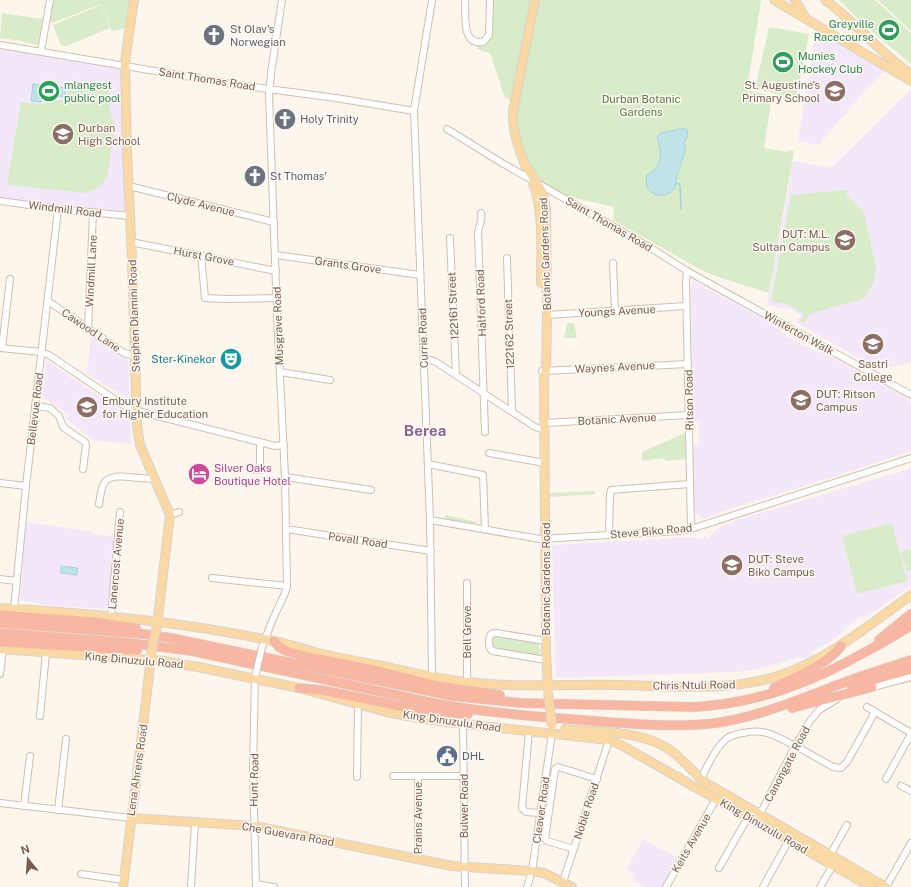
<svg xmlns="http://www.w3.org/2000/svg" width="911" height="887" font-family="'Public Sans',sans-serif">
	<rect width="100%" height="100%" fill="#fdf6ec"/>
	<g fill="#f3e8fa">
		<path d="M822,35L842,39L888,68L866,89L819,145L798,141L815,38Z"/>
		<path d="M0,47L124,67L128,212L61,208L0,201Z"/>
		<path d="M911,90V362L879,370L796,322L801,316L793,310L767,305L788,192L792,161L831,168Z"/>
		<path d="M693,282H696L782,329L780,332L810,349L829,355L904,397L911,403V451L833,477L720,512L719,514L703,519L698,516V514L693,512L692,444L693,445H699V421H694L691,320V284Z"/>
		<path d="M91,334L129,357V399L87,374Z"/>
		<path d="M48,361L130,417L131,444L93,440L67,419L69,415L46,399H44L43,395L46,362Z"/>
		<path d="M911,465V585L864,619L862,616H861L845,628L844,631L833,640L812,652V656L809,658L803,659L799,657L777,664L753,670L736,672L556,678L552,545L690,537L699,539L706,537L708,539L718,528L734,521L909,469Z"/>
		<path d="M26,522L89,531L94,535L114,536V540H117L110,605L106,609L39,605V603L20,601Z"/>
		<path d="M643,839L677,858L662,887H645L632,880L635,874L627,869Z"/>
	</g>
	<g fill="#d8ecc9">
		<path d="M52,0H129L125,28L112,31L101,4L52,23L48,22Z"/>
		<path d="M491,0H761L747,90L772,96L764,148L787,152L788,150L794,151L769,293L715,276L703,271L613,220L614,207L570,197L533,178L517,139L518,102L505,98L490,53L477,49L478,44L487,40Z"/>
		<path d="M839,0H875L911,33V64L864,25Z"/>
		<path d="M878,0H911V31Z"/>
		<path d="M101,5L110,28L66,46L61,45L53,25Z"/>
		<path d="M2,13L42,19L38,45L24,42L23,41L0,38Z"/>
		<path d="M769,27L809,34L796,98L755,89Z"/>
		<path d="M69,86L109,91L110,110L115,128L107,177C102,186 96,190 86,193L7,185L21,102L41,104L67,99Z"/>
		<path d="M846,190L847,195L864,213L876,267L874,281L865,298L810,314L804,323L800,321L804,314L789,305L771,301L791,195Z"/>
		<path d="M567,323H574L577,338H564Z"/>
		<path d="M685,433L686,459L665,461V458L642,461V452Z"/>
		<path d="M595,491V494L550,497V493Z"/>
		<path d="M446,515L477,522L473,524L443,520Z"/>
		<path d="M892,523L907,581L857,594L842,536Z"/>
		<path d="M911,549V570L907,572L901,552Z"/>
		<path d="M496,635L539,643L540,656L494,649L492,647V638Z"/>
	</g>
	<g fill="#bfe3e8" stroke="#a5d3da">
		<path d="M33,84L66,88L65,97L42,95L41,102L31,101Z"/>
		<path d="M680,129H687L688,135L684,143C687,152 684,155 681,163C680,167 677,175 676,178C676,183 677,186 673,190C661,202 642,193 647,175C663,166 662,154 657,137L661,133Z"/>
		<path d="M61,566L78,568L77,575L61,573Z"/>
	</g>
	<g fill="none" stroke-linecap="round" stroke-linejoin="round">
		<path stroke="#a5d3da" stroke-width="1.5" d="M677,183L679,184L680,186L681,209"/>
		<g stroke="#d1beb0" stroke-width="8">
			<g id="minor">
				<path d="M465,0C466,15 461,46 483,42L489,35L490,0"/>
				<path d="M0,45L238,85L336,98L414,111"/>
				<path d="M41,51L50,0"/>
				<path d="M447,129L502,163L651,248L687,271L911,395"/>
				<path d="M129,186L274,222"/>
				<path d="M0,201L58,209L130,216"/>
				<path d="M481,213C483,219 479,225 478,232L485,432"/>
				<path d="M450,238L456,375"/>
				<path d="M131,242L276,271"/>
				<path d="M201,255L205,298L227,299L277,298"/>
				<path d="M276,255L420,275"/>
				<path d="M507,258L512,411"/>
				<path d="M613,263L615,311"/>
				<path d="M687,271L686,282L691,529"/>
				<path d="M48,301L124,353L135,356"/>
				<path d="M547,315L686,306"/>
				<path d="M88,330L93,213"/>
				<path d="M0,348L41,352L49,355L123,405L134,410L275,446L284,445"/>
				<path d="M2,348L10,279"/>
				<path d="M424,358L436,362L535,427L545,430"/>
				<path d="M542,371L688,364"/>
				<path d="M280,372L330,380"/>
				<path d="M35,406L50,408L59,416L63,427L85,442L86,445L83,469"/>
				<path d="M545,423L689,415"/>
				<path d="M489,453L545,463"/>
				<path d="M428,464L483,475L485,529"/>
				<path d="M252,469L259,470L260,469V442"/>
				<path d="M285,477L371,490"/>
				<path d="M0,483L26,486"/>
				<path d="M99,504C100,498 101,490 103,485C111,468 140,482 155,478"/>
				<path d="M170,515L179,512"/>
				<path d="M430,520L540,539L679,531L691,529L911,458"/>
				<path d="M286,529L431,551"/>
				<path d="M609,535L610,494L611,490L690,484"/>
				<path d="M212,578L287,586"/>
				<path d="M0,579L16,581"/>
				<path d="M14,609L26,486L58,209"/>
				<path d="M111,616L120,512"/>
				<path d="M546,641L496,633L491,634C488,639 488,647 492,651L546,660"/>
				<path d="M262,647L272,621L285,593L287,586L285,477L277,315L269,95L271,73L282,0"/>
				<path d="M0,674L3,650"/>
				<path d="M255,675L253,771L256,887"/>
				<path d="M432,677L430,520L414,111L432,0"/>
				<path d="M467,682V583"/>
				<path d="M870,688L911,677"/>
				<path d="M867,707L911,733"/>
				<path d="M40,716L46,653"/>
				<path d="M463,724L465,887"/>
				<path d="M529,731L522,808L526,812L541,813"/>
				<path d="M799,740L801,749L833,767L841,768L847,762L875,712"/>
				<path d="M393,776H464"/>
				<path d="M357,777L358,704"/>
				<path d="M701,779C707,767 713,752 723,742C728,736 735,734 743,733C765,728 776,736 795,746"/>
				<path d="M886,779L911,734"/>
				<path d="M901,786L911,791"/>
				<path d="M0,803L131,818"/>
				<path d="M24,806L30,756"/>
				<path d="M58,810L66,739"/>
				<path d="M758,818L791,754L810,721L819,710L837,699"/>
				<path d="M574,849L547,841L545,839L555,769L558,767L597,779"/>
				<path d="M830,855L847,825"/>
				<path d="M418,860V776"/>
				<path d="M719,868L748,817"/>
				<path d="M81,874L124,880"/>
				<path d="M563,882L609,740"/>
				<path d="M256,884L274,887"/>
				<path d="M191,887L195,823"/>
				<path d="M527,887L532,871L552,733"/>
				<path d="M666,887L716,799"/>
				<path d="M763,887L789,840"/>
				<path d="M820,887L833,865"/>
				<path d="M886,887L911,843"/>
			</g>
		</g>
		<g stroke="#dad1cd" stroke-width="10">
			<g id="major">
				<path d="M134,0L126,54L125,65L127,152L132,259L137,425L140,445L170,515L157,626"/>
				<path d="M774,0L911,81"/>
				<path d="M795,0L805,17"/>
				<path d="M825,0C856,22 879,53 911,74"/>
				<path d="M524,163L543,193L546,209L547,315L546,371L544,377L546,652L548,690"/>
				<path d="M526,167C518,149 512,131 513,111L535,0"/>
				<path d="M533,183C544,211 541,252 541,283"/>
				<path d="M0,608C88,613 176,621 263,639C282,642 300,648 318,653C343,659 368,663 392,668C417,674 442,679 467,682C517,688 568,684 618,685C671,686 727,692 778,676C829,659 869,625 911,595"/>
				<path d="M0,649L164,661L203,668L299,688L383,711L406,716L447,722L609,740L621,745L871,887"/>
				<path d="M565,729C598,732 642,730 670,750C683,759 693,773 706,783L886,887"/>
				<path d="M131,818L254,826L452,866L532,871L544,873L572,887"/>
				<path d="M123,887L145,709L151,656"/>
			</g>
		</g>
		<g stroke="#dad1cd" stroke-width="10">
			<g id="highway">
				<path d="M0,615L95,622L136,628"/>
				<path d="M0,623L144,634L171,638L453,696L521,703L693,707C757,704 813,682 869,650C883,642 898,635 911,625"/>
				<path d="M0,633L130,643L192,651L433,703C487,713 541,717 595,721C636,724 675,728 716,723C762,716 805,697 848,681C869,673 890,667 911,660"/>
				<path d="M879,640L911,614"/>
				<path d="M274,641L279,647L286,651L308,657L374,670L438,686L500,695"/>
				<path d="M0,642L137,650"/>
				<path d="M851,686L911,669"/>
				<path d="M299,688L321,690L420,710L468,714"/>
				<path d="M774,688C795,677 827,665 841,646"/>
				<path d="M792,708L872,687"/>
			</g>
		</g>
		<use href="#minor" stroke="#fff" stroke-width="6"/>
		<use href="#major" stroke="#fbd9a5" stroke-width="8"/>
		<use href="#highway" stroke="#f7b7a3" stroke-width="9"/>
		<g stroke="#d1beb0" stroke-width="8" stroke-linecap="butt">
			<path id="minor-bridge" d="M256,673L262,647"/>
		</g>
		<g stroke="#dad1cd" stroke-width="10" stroke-linecap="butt">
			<g id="major-bridge">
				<path d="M151,654L157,626"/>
				<path d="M548,693L552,725"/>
			</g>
		</g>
		<use href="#minor-bridge" stroke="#fff" stroke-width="6"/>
		<use href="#major-bridge" stroke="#fbd9a5" stroke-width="8"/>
	</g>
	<defs>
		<g id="stadium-disc" transform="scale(1.15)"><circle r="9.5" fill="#2e9e5b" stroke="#fffaf3"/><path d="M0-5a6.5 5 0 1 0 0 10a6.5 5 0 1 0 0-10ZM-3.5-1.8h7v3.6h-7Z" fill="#fff"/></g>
		<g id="church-disc" transform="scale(1.15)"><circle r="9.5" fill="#6b7280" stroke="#fffaf3"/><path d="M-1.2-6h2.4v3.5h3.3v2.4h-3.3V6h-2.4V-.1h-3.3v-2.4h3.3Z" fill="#fff"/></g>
		<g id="school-disc" transform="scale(1.15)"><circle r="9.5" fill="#8d6e63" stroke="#fffaf3"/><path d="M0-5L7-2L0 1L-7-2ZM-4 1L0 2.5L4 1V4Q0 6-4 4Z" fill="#fff"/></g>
		<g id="university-disc" transform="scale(1.15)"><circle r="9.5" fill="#8d6e63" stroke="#fffaf3"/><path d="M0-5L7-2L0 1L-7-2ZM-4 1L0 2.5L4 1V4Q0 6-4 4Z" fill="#fff"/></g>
		<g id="theatre-disc" transform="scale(1.15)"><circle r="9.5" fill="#0f9aa8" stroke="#fffaf3"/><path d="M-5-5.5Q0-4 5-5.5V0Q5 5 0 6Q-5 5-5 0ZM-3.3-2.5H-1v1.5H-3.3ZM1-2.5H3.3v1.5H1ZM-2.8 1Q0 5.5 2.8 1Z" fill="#fff"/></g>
		<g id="hotel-disc" transform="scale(1.15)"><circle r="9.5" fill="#d1479c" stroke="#fffaf3"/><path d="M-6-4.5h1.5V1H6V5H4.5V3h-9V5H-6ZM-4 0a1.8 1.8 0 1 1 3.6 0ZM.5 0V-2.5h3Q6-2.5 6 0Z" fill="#fff"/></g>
		<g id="civic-disc" transform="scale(1.15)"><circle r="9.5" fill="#5c6f8a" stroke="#fffaf3"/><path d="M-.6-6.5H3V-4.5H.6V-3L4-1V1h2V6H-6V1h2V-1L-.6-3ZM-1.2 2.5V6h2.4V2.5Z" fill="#fff"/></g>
	</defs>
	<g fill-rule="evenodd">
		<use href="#stadium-disc" x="889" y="30"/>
		<use href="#church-disc" x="214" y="35"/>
		<use href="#stadium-disc" x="783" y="62"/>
		<use href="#stadium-disc" x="49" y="91"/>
		<use href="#school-disc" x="835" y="91"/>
		<use href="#church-disc" x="285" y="119"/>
		<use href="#school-disc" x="63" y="134"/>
		<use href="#church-disc" x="255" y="176"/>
		<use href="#university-disc" x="845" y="240"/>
		<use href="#school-disc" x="873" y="344"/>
		<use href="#theatre-disc" x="231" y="359"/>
		<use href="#university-disc" x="801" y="400"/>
		<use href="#university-disc" x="87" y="407"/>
		<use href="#hotel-disc" x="199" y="474"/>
		<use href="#university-disc" x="732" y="565"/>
		<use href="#civic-disc" x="447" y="756"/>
	</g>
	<g text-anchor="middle" stroke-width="3" stroke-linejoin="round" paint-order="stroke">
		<g font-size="11" fill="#27864d" stroke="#fffaf3" text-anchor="start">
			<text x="874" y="28" text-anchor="end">Greyville<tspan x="874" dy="13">Racecourse</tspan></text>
			<text x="798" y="60">Munies<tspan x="798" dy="13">Hockey Club</tspan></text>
			<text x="64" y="89">mlangest<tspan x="64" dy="13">public pool</tspan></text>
		</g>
		<g font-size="11" fill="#5b616d" stroke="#fffaf3" text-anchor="start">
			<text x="230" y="33">St Olav's<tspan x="230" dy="13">Norwegian</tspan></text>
			<text x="300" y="123">Holy Trinity</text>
			<text x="270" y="180">St Thomas'</text>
		</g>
		<g font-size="11" fill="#7a5c4d" stroke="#fffaf3">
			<text transform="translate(207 79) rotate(9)" y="4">Saint Thomas Road</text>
			<text transform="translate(201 204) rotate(14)" y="4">Clyde Avenue</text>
			<text transform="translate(65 209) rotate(7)" y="4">Windmill Road</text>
			<text transform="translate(609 224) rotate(30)" y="4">Saint Thomas Road</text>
			<text transform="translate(545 254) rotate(-92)" y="4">Botanic Gardens Road</text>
			<text transform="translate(204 256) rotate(11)" y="4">Hurst Grove</text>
			<text transform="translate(348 265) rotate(8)" y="4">Grants Grove</text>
			<text transform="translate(91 271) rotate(-87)" y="4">Windmill Lane</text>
			<text transform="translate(481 303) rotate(-92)" y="4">Halford Road</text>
			<text transform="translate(453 306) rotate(-93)" y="4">122161 Street</text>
			<text transform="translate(617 311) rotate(-3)" y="4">Youngs Avenue</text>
			<text transform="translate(134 316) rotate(-92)" y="4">Stephen Dlamini Road</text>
			<text transform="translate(278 326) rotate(-92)" y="4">Musgrave Road</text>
			<text transform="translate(91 330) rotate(34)" y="4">Cawood Lane</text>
			<text transform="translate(799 333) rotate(29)" y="4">Winterton Walk</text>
			<text transform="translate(509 334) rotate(-92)" y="4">122162 Street</text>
			<text transform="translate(423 338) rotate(-92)" y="4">Currie Road</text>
			<text transform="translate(615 367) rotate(-3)" y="4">Waynes Avenue</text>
			<text transform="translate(689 400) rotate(-91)" y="4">Ritson Road</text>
			<text transform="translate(35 409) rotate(-83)" y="4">Bellevue Road</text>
			<text transform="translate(617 419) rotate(-3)" y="4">Botanic Avenue</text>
			<text transform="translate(651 531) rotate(-5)" y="4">Steve Biko Road</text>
			<text transform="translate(358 540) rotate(8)" y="4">Povall Road</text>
			<text transform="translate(116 564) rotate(-85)" y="4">Lanercost Avenue</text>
			<text transform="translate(546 579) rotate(-90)" y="4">Botanic Gardens Road</text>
			<text transform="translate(467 632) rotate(-90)" y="4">Bell Grove</text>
			<text transform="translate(134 660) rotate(5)" y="4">King Dinuzulu Road</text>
			<text transform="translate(694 685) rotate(-1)" y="4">Chris Ntuli Road</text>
			<text transform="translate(452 721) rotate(8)" y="4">King Dinuzulu Road</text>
			<text transform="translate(787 764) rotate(-62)" y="4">Canongate Road</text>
			<text transform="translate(137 770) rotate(-82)" y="4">Lena Ahrens Road</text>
			<text transform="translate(254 780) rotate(-89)" y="4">Hunt Road</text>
			<text transform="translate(464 806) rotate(-90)" y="4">Bulwer Road</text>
			<text transform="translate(541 810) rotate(-82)" y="4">Cleaver Road</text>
			<text transform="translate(586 811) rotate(-72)" y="4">Noble Road</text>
			<text transform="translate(418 818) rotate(-90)" y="4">Prains Avenue</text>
			<text transform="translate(764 826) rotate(30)" y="4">King Dinuzulu Road</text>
			<text transform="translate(288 834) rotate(10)" y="4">Che Guevara Road</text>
			<text transform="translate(691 843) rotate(-60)" y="4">Keits Avenue</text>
		</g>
		<g font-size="11" fill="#785e54" stroke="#fffaf3" text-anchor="start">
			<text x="820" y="89" text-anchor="end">St. Augustine's<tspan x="820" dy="13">Primary School</tspan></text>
			<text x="78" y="132">Durban<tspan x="78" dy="13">High School</tspan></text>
			<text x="830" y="238" text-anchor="end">DUT: M.L.<tspan x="830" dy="13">Sultan Campus</tspan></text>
			<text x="873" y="368" text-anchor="middle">Sastri<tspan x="873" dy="13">College</tspan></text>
			<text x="816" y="398">DUT: Ritson<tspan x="816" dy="13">Campus</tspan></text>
			<text x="102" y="405">Embury Institute<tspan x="102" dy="13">for Higher Education</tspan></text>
			<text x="748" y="563">DUT: Steve<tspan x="748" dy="13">Biko Campus</tspan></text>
		</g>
		<g font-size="11" fill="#537a41" stroke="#fffaf3">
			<text x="641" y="103">Durban Botanic<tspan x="641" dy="13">Gardens</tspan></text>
		</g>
		<g font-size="11" fill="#0d838f" stroke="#fffaf3" text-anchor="end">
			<text x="216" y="363">Ster-Kinekor</text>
		</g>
		<g font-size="11" fill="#b23c85" stroke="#fffaf3" text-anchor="start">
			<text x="214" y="472">Silver Oaks<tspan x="214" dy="13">Boutique Hotel</tspan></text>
		</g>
		<g font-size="11" fill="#4e5e75" stroke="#fffaf3" text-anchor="start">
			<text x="462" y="760">DHL</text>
		</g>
		<g font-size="15" font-weight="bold" fill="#846695" stroke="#fffaf3">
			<text x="425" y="436">Berea</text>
		</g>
	</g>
	<g transform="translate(28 859) rotate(343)" stroke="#fffaf3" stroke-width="3" paint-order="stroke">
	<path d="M0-3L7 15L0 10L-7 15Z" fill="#7a5c4d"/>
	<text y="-6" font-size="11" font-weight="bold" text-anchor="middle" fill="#7a5c4d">N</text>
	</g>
</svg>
